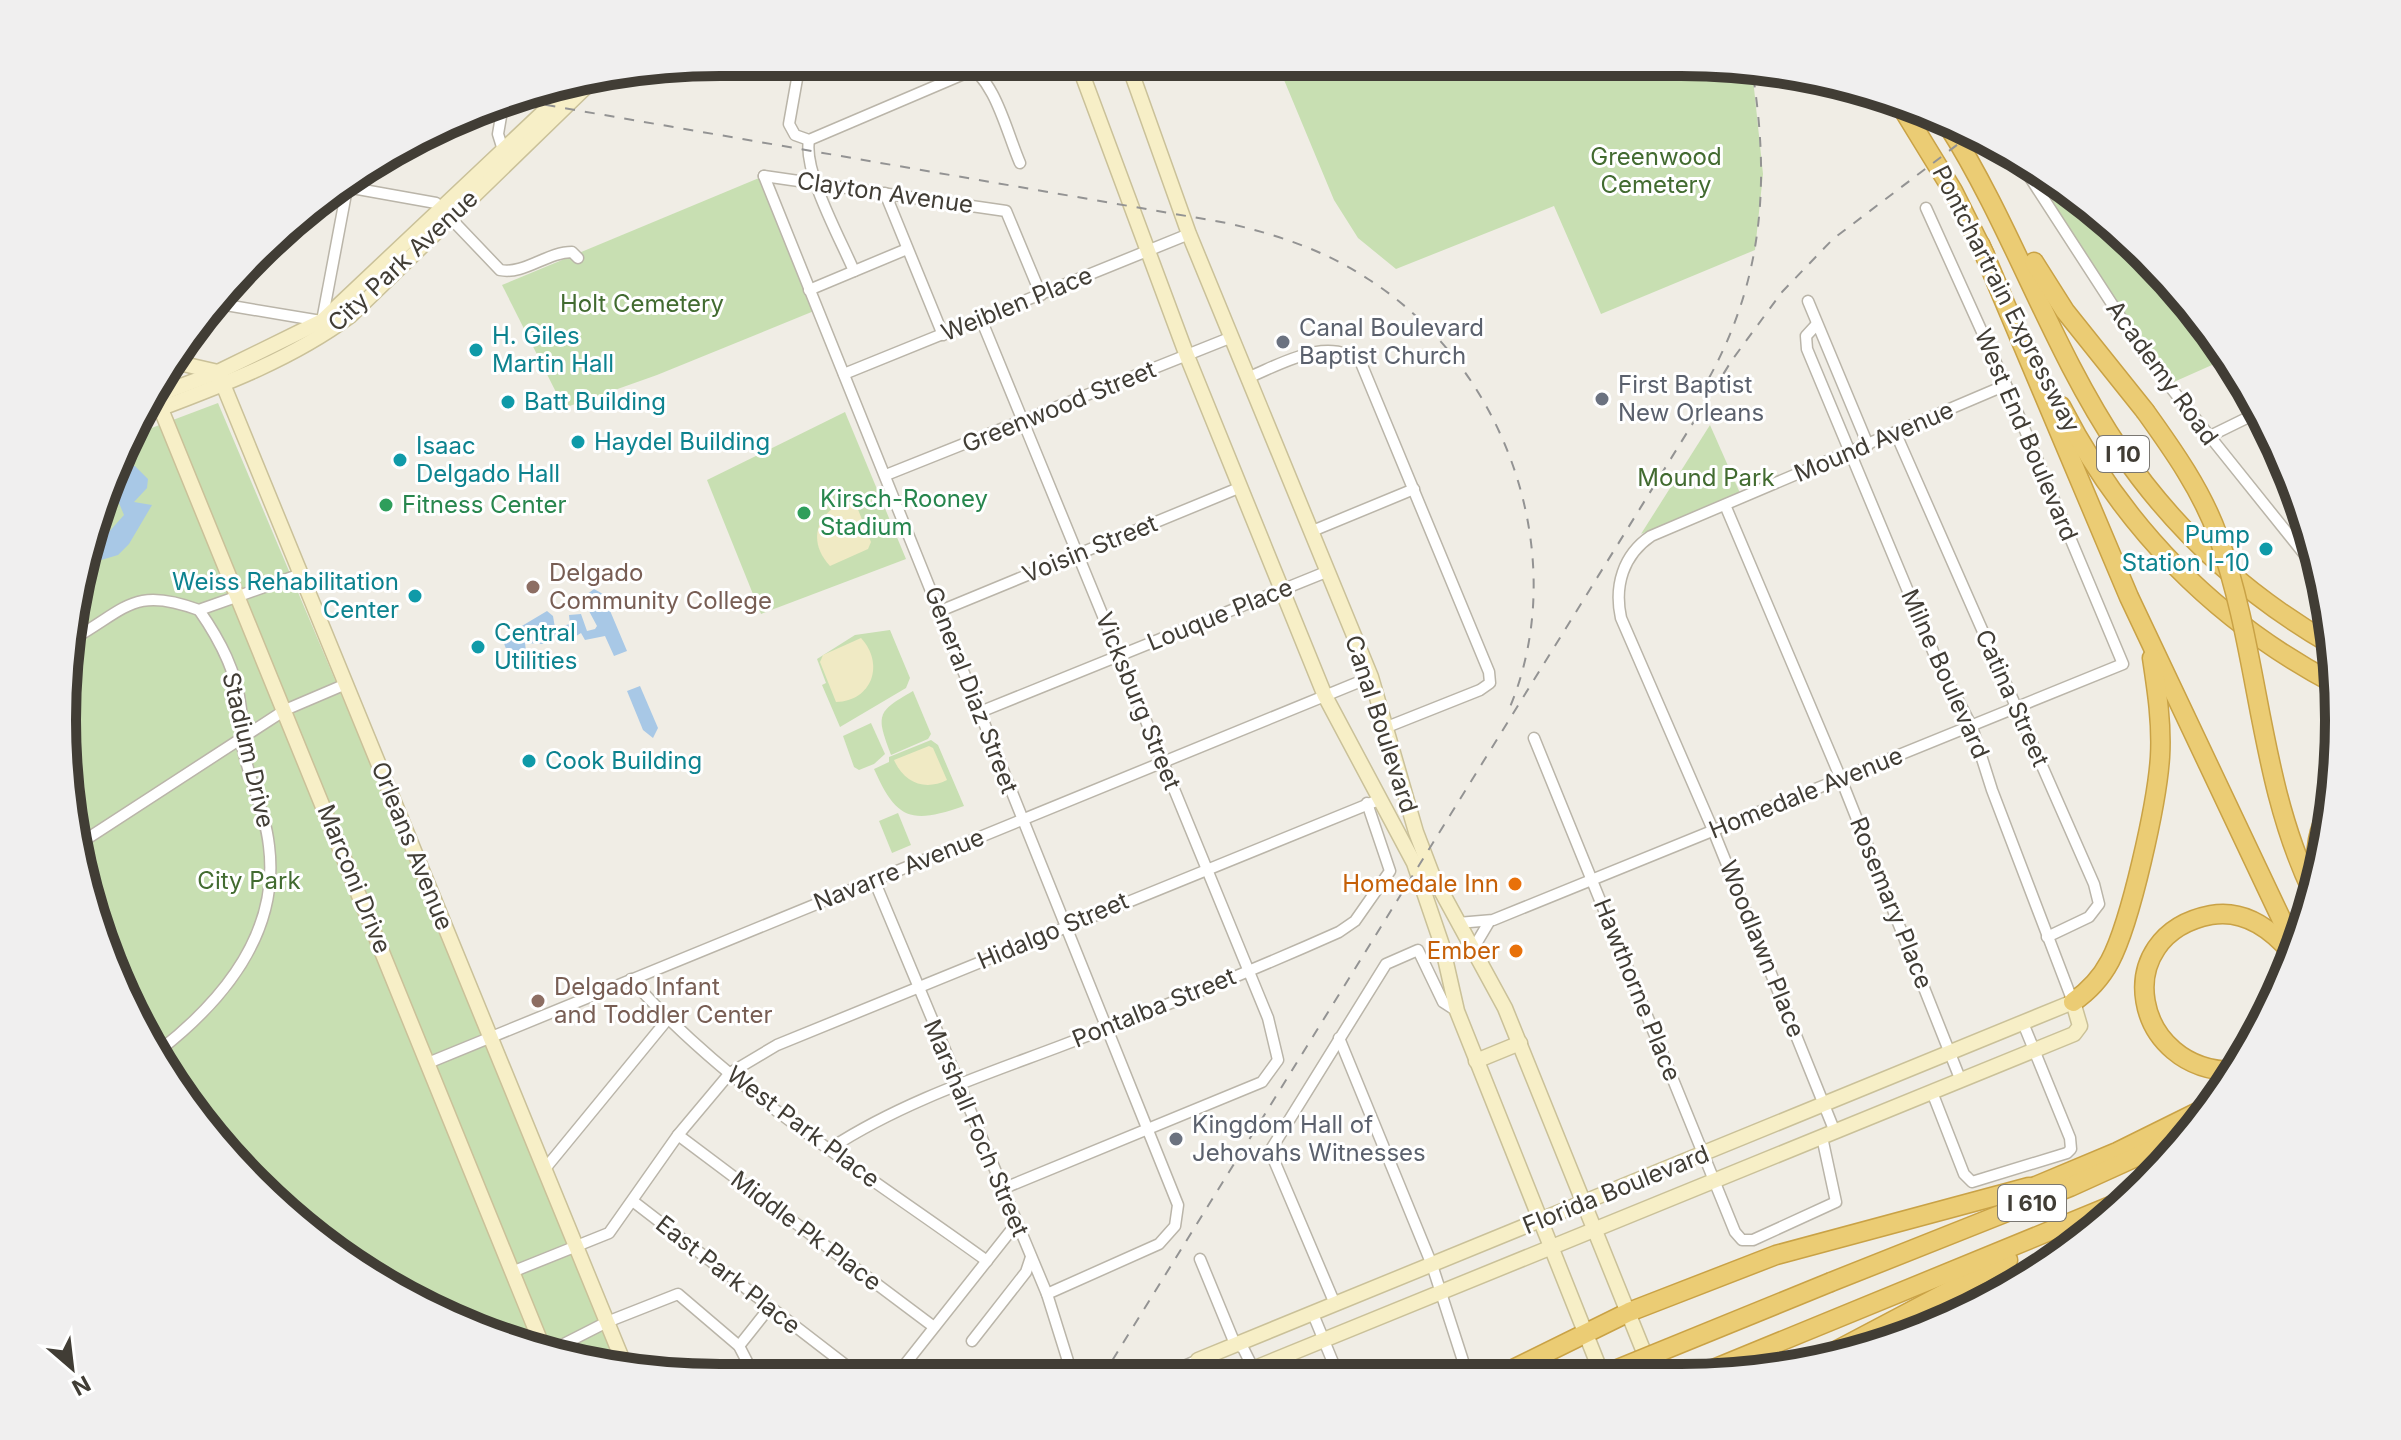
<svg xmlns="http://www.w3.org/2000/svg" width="2401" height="1440" font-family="Inter,sans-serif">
	<rect width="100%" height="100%" fill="#f0ede5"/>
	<g fill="#c8dfb2">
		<path d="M1277,63H1724L1752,69L1763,174L1755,250L1601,314L1554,206L1396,269L1358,238L1334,200Z"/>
		<path d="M2018,159C2099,199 2179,283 2230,357L2167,385Z"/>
		<path d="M759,178L814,311L657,375L564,408L502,285Z"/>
		<path d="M218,403L625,1366L508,1343L354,1267L198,1120L97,931L62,720L97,509L133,435Z"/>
		<path d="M845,412L906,559L761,614L707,480Z"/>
		<path d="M1710,425L1740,493L1641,534Z"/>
		<path d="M890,630L910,678L906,688L840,727L822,685L826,683L817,659L855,635Z"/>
		<path d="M913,691L931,734L928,739L891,755C876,715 876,712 913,691Z"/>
		<path d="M871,723L885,754L874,764L859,770L854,767L843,736Z"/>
		<path d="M931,740L938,745L964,806C912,824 897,821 874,769L889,762V757Z"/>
		<path d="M898,813L911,845L892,853L879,821Z"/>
	</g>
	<g fill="#f0eac4">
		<path d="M844,502H855L871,542L868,549L830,566C808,543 815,514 844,502Z"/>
		<path d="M861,638C885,664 872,701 836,702L820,662L823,655Z"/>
		<path d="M929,746L933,748L947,780C925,791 904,783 894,760Z"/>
	</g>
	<g fill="#a8c8e6">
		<path d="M123,466H135L148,479L147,488L134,502L152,505L129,544L118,555L88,564L92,537L108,533L124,515L119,503L102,499L115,471Z"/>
		<path d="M594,589L603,594L627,651L614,656L605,636L585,640L581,633L573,638L570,634L563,638L550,634L543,644L525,643L526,651L517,660C509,656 501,644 505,636L547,611L553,616L555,628L570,624L569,615L581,614L587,631L595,629L597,626L582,598Z"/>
		<path d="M640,686L658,728L653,738L643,730L627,691Z"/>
	</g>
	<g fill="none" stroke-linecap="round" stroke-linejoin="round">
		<g stroke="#bab5a9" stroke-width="13">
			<g id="street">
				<path d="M800,62L789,124L795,135L809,140L992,62"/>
				<path d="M964,62C996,80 1006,131 1020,163"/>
				<path d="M809,140C803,172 841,240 854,271"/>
				<path d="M503,150L498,134L504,99"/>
				<path d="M2018,159L2147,358L2321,575"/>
				<path d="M764,176L1178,1205L1175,1226L1159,1244L1047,1294"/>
				<path d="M764,176L1006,211L1041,295"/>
				<path d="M341,186L436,203L500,270C524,275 547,252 572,252L578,258"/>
				<path d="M885,193L943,335"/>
				<path d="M809,290L907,249"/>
				<path d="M1808,301L1868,445"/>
				<path d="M220,304L321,321"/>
				<path d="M981,319L1268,1018L1278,1060L1262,1082L1002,1189"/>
				<path d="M322,321L348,183"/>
				<path d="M1817,324L1806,336L1807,349L1935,656L1972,727L1992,790L2073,1002"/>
				<path d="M844,374L1189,234"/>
				<path d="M1247,378C1280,365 1328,334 1361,363L1489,672L1490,683L1480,690L1387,727"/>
				<path d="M1896,434L2094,884L2099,904L2089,917L2047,937"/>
				<path d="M2208,437L2259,412"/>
				<path d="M886,475L1232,337"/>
				<path d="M1725,505L1841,779L1961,1081"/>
				<path d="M1310,532L1414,489"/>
				<path d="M940,611L1241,487"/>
				<path d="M75,638C127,608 135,586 199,610L301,574"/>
				<path d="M980,712L1326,572"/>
				<path d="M1534,738L1735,1232L1742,1240H1753L1836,1202L1822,1137"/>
				<path d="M82,842L285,710L346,684"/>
				<path d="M874,880L1047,1294L1073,1377"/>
				<path d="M1458,923L1493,920L2123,664L2006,385L1926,208"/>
				<path d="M1473,949L1489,922"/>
				<path d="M631,979C726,1088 870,1176 987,1261"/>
				<path d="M1339,1038L1432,1265L1465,1367L1457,1377"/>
				<path d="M160,1050C224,1000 280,933 269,846C265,809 247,776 241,740C240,730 242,719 241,709C237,672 220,640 199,610"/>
				<path d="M428,1063L1371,677"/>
				<path d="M1932,1092L1964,1174L1972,1182L2067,1153L2071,1149L2070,1138L2023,1023"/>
				<path d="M1835,1132L1713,830L1621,618C1614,586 1623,555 1651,536L2006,385"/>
				<path d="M678,1135L934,1327"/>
				<path d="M831,1148C900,1103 981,1076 1058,1047C1153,1011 1247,973 1339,932L1355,921L1390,871L1367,803"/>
				<path d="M544,1170L667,1020"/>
				<path d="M634,1202L861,1377"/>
				<path d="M1200,1259L1235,1344L1243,1348L1253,1368"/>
				<path d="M512,1272L609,1233L678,1135L730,1073L777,1045L1381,799"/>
				<path d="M1335,1304L1270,1151L1386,964L1418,950L1443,1002L1457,1011"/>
				<path d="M1313,1314L1339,1377"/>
				<path d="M972,1341L1026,1272L1031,1257"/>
				<path d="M739,1346L770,1307"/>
				<path d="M550,1351L607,1322L678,1294L739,1346L755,1377"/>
				<path d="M895,1377L1016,1224"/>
				<path d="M1159,1377L1198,1360"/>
			</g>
		</g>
		<g stroke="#cac199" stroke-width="17">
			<g id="secondary">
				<path d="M1078,63L1187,356L1325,696L1414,863L1442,945L1457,1011L1603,1377"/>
				<path d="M1128,63L1189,234L1371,677L1416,832L1432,874L1505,1008L1654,1377"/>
				<path d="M170,361L218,372"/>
				<path d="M218,372L625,1366"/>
				<path d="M154,392L544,1350"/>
				<path d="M152,397L218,372L322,321L570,87"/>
				<path d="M143,415C214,388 288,362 350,316L590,83"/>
				<path d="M1476,1061L1520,1043"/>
				<path d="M1205,1377L1198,1360L2073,1002L2080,1026L2074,1034L1233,1377"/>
			</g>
		</g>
		<g stroke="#c9a246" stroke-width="21">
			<g id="highway">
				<path d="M1896,98L1953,191L1985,255"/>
				<path d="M1947,124C2013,228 2051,348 2120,450C2175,531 2247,596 2332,645"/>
				<path d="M1980,244L2129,597L2296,950"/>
				<path d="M2034,262L2065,311L2145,411"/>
				<path d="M2061,406C2122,526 2215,621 2335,684"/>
				<path d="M2318,876C2314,852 2317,830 2330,809"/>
				<path d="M2073,1002C2089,991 2101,978 2110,961C2131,921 2157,803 2160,757C2162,724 2157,691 2152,658"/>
				<path d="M2236,1071C2132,1073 2107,935 2211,915C2244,909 2271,929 2291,952"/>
				<path d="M2019,1193L2117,1152L2212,1105"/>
				<path d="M1831,1282L2070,1187L2189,1133"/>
				<path d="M1826,1356L2008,1260"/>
				<path d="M1497,1377L1629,1312L1776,1255L2029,1187"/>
				<path d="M1694,1377L2130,1198"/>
			</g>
		</g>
		<use href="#street" stroke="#fff" stroke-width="10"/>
		<use href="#secondary" stroke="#f7efc7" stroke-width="14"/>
		<use href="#highway" stroke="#ebcc74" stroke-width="18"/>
		<g stroke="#939393" stroke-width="2" stroke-dasharray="10 10" stroke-linecap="butt">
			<path d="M506,98L1227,223C1278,235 1324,250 1368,279C1505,366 1573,555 1510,707"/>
			<path d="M1709,378C1764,278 1770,179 1752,69"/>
			<path d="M1102,1377L1732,360L1782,292L1833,239L1970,135"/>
		</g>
		<g stroke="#c9a246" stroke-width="21" stroke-linecap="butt">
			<g id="highway-bridge">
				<path d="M2145,411C2173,450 2202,491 2218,536C2260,653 2258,780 2313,893"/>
				<path d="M1598,1377L1831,1282"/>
			</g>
		</g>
		<use href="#highway-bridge" stroke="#ebcc74" stroke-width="18"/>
	</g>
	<g fill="#6b7280" stroke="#fff" stroke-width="3">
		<circle cx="1283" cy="342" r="8"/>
		<circle cx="1602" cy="399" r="8"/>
		<circle cx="1176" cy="1139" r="8"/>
	</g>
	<g fill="#0f9aa8" stroke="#fff" stroke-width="3">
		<circle cx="476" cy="350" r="8"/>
		<circle cx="508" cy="402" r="8"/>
		<circle cx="578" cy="442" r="8"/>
		<circle cx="400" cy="460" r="8"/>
		<circle cx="2266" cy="549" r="8"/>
		<circle cx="415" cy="596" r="8"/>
		<circle cx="478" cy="647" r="8"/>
		<circle cx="529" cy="761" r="8"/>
	</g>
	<g fill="#2e9e5b" stroke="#fff" stroke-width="3">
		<circle cx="386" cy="505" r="8"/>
		<circle cx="804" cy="513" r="8"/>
	</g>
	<g fill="#8d6e63" stroke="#fff" stroke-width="3">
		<circle cx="533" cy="587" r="8"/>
		<circle cx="538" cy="1001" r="8"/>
	</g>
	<g fill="#e8710a" stroke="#fff" stroke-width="3">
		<circle cx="1515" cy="884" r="8"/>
		<circle cx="1516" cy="951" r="8"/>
	</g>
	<g text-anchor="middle" stroke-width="6" stroke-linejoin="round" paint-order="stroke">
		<g fill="#fff" stroke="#7a7772" stroke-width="2">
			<rect x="2097" y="436" width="52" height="36" rx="6"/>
			<rect x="1998" y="1185" width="68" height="36" rx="6"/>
		</g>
		<g font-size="22" font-weight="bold" fill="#413d35">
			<text x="2123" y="462">I 10</text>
			<text x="2032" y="1211">I 610</text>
		</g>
		<g font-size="24" fill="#426b30" stroke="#fff">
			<text x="1656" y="165">Greenwood<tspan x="1656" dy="28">Cemetery</tspan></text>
			<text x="642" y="312">Holt Cemetery</text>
			<text x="1706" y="486">Mound Park</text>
			<text x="249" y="889">City Park</text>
		</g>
		<g font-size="24" fill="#413d35" stroke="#fff">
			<text transform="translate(885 193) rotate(8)" y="8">Clayton Avenue</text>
			<text transform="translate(403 261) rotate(-43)" y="8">City Park Avenue</text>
			<text transform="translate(2006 299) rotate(63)" y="8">Pontchartrain Expressway</text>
			<text transform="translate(1017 304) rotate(-22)" y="8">Weiblen Place</text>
			<text transform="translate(2162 373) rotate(54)" y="8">Academy Road</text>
			<text transform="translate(1059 407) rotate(-22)" y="8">Greenwood Street</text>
			<text transform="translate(2026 435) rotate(67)" y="8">West End Boulevard</text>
			<text transform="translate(1874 442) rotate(-23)" y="8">Mound Avenue</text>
			<text transform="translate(1090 549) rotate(-22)" y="8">Voisin Street</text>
			<text transform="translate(1220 615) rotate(-22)" y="8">Louque Place</text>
			<text transform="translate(1945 674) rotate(66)" y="8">Milne Boulevard</text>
			<text transform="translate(971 690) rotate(69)" y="8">General Diaz Street</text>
			<text transform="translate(2012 698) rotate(66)" y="8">Catina Street</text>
			<text transform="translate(1138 701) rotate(68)" y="8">Vicksburg Street</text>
			<text transform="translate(1381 724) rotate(72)" y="8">Canal Boulevard</text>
			<text transform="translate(248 750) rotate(77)" y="8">Stadium Drive</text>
			<text transform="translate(1806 793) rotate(-22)" y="8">Homedale Avenue</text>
			<text transform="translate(412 846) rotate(68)" y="8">Orleans Avenue</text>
			<text transform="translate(899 870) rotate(-22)" y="8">Navarre Avenue</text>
			<text transform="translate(354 879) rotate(68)" y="8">Marconi Drive</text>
			<text transform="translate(1891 903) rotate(68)" y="8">Rosemary Place</text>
			<text transform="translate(1053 931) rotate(-23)" y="8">Hidalgo Street</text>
			<text transform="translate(1762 949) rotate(68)" y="8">Woodlawn Place</text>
			<text transform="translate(1637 990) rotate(68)" y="8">Hawthorne Place</text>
			<text transform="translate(1154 1008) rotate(-22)" y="8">Pontalba Street</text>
			<text transform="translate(803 1127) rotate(37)" y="8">West Park Place</text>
			<text transform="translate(976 1128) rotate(67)" y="8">Marshall Foch Street</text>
			<text transform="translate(1616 1190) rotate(-22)" y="8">Florida Boulevard</text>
			<text transform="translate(806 1231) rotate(37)" y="8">Middle Pk Place</text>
			<text transform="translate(728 1275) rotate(38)" y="8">East Park Place</text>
		</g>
		<g font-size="24" fill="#5b616d" stroke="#fff" text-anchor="start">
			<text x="1299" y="336">Canal Boulevard<tspan x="1299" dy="28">Baptist Church</tspan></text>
			<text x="1618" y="393">First Baptist<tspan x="1618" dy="28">New Orleans</tspan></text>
			<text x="1192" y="1133">Kingdom Hall of<tspan x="1192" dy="28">Jehovahs Witnesses</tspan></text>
		</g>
		<g font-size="24" fill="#0d838f" stroke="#fff" text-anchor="start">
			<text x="492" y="344">H. Giles<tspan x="492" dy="28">Martin Hall</tspan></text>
			<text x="524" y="410">Batt Building</text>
			<text x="594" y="450">Haydel Building</text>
			<text x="416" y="454">Isaac<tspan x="416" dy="28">Delgado Hall</tspan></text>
			<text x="2250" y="543" text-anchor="end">Pump<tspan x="2250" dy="28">Station I-10</tspan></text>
			<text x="399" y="590" text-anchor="end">Weiss Rehabilitation<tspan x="399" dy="28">Center</tspan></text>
			<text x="494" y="641">Central<tspan x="494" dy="28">Utilities</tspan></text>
			<text x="545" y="769">Cook Building</text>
		</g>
		<g font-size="24" fill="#27864d" stroke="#fff" text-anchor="start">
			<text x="820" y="507">Kirsch-Rooney<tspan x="820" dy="28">Stadium</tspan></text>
			<text x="402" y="513">Fitness Center</text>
		</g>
		<g font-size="24" fill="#785e54" stroke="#fff" text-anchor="start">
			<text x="549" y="581">Delgado<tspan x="549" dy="28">Community College</tspan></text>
			<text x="554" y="995">Delgado Infant<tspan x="554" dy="28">and Toddler Center</tspan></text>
		</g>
		<g font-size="24" fill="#c56008" stroke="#fff" text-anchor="end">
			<text x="1499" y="892">Homedale Inn</text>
			<text x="1500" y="959">Ember</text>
		</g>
	</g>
	<path d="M0 0H2401V1440H0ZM720 76H1681A644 644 0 0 1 2325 720V720A644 644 0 0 1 1681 1364H720A644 644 0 0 1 76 720V720A644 644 0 0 1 720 76Z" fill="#f0efef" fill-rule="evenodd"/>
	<path fill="none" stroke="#413d35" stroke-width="10" d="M720 76H1681A644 644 0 0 1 2325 720V720A644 644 0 0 1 1681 1364H720A644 644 0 0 1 76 720V720A644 644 0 0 1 720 76Z"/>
	<g transform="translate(72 1368) rotate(152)" stroke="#ffffff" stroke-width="6" paint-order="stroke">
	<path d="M0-6L14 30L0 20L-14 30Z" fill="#413d35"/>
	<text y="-12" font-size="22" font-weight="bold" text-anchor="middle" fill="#413d35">N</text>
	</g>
</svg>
